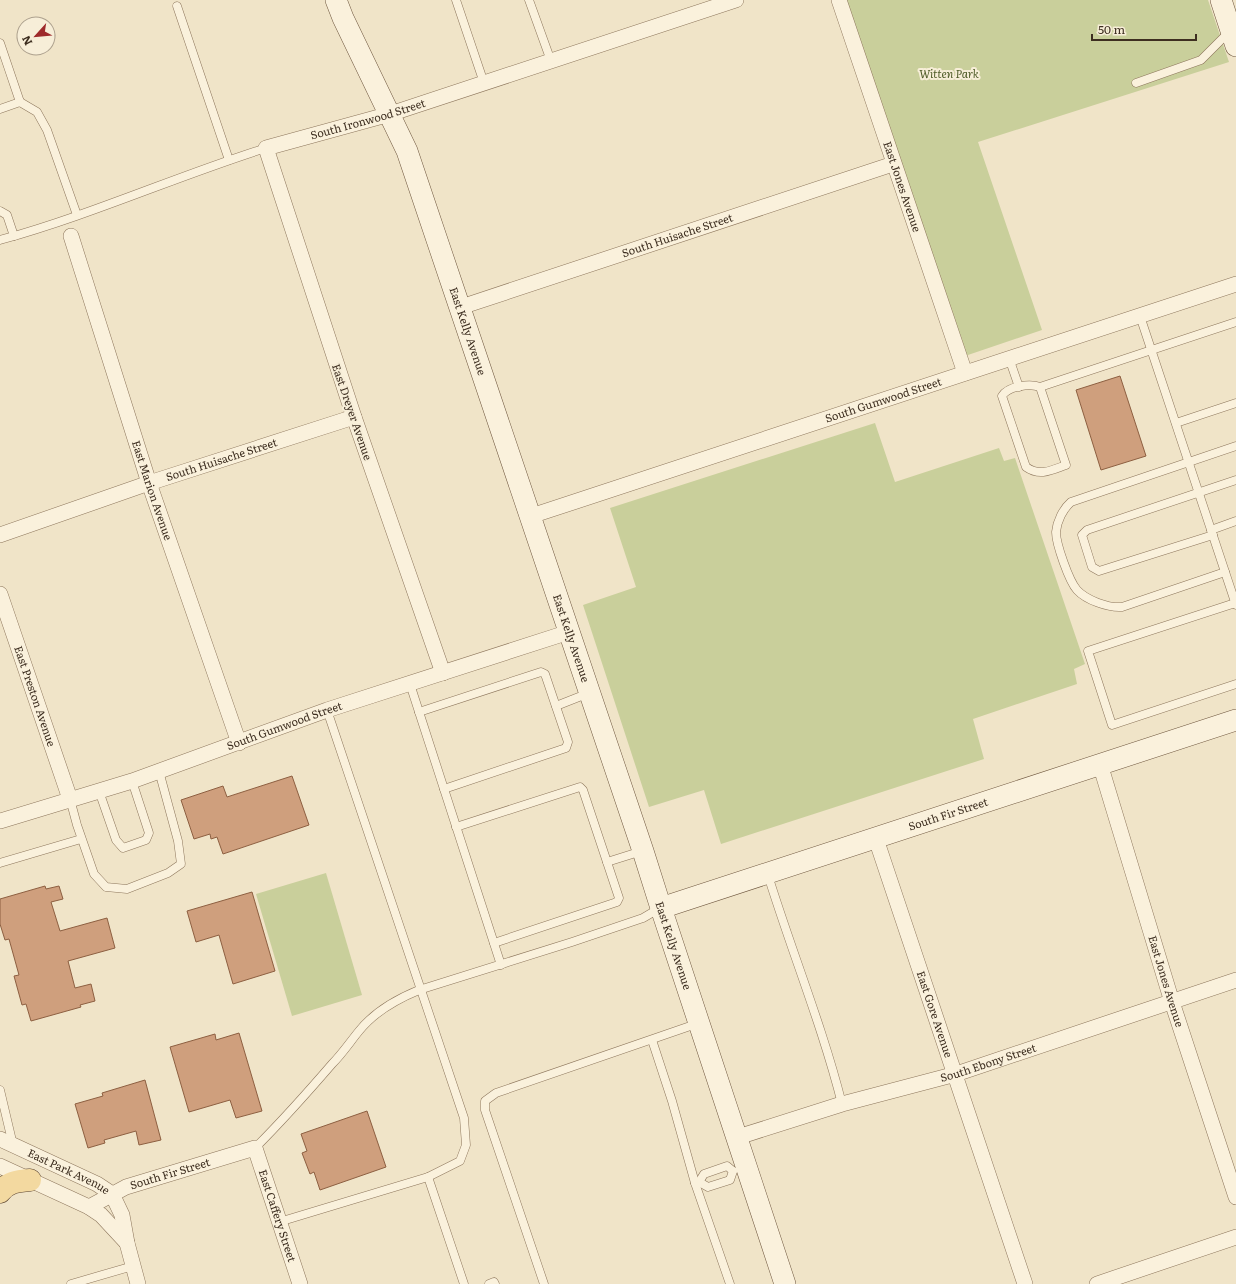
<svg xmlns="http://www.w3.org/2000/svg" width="1236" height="1284" font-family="Literata,serif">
	<rect width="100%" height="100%" fill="#f0e4c8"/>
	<g fill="#c9cf9b">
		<path d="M845,0H1208L1229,62L978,142L1042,330L965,356Z"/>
		<path d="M875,423L895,482L999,448L1004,461L1015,458L1085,664L1074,669L1077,684L973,719L984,759L721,844L704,790L649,807L583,605L636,587L610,508Z"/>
		<path d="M326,873L362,995L292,1016L256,894Z"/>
	</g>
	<g fill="#cf9f7d" stroke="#8d5f41">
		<path d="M1120,376L1146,456L1101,470L1076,390Z"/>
		<path d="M292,776L309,825L223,854L217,837L211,839L210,834L194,839L181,800L223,786L227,797Z"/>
		<path d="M45,886L46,889L59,886L63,899L51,902L60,931L107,918L115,948L68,961L75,988L91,984L95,1001L80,1005L81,1007L31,1021L26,1004L22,1005L14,976L19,975L9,939L5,940L0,924V899Z"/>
		<path d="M252,892L275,971L233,984L219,935L196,942L187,911Z"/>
		<path d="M239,1033L262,1111L236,1118L230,1100L189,1112L170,1047L215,1034L216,1040Z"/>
		<path d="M145,1080L161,1140L139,1145L136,1131L104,1140L105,1143L88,1148L75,1104L103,1096L102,1093Z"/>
		<path d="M367,1111L386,1167L320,1190L314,1172L310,1174L302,1153L307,1151L301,1134Z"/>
	</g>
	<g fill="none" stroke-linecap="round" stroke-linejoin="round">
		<g stroke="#8d765c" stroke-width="9">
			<g id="lane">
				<path d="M456,0L484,83"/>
				<path d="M529,0L551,61"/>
				<path d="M177,6L229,160"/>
				<path d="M0,43L20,102L0,109"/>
				<path d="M1136,83L1201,60L1230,31"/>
				<path d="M20,102L37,112L47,130L77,215"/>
				<path d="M0,211L7,215L14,236"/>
				<path d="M0,240C91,215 177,176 266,148"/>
				<path d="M1140,316L1236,605"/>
				<path d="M1009,358L1019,387"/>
				<path d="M1040,387C1030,383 1008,386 1002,396L1026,467C1040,477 1052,470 1066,465L1040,387L1236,322"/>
				<path d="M1176,423L1236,403"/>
				<path d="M1211,530L1236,521"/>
				<path d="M1213,535L1099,571L1092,567L1082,535L1087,530L1236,480"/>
				<path d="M1225,572L1122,607C1108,608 1086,600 1077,590C1069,581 1056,544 1056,532C1057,521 1063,509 1071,502L1236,446"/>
				<path d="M1235,603L1088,651L1112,725L1236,684"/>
				<path d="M410,684L501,965"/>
				<path d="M556,706L589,693"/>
				<path d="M419,712L541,672L545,674L568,742L566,748L444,789"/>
				<path d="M99,791L116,840L123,848L146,840L149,833L132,781"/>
				<path d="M70,799L77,825L94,874L106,887L127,889L168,873L181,864L178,841L159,771"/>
				<path d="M456,827L580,787L583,790L619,898L617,902L494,943"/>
				<path d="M607,862L642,851"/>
				<path d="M0,863L81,839"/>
				<path d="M767,872C791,950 822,1025 842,1104"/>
				<path d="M652,1040L672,1101L695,1183"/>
				<path d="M0,1090L13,1145"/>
				<path d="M255,1148C282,1121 307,1093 332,1064C342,1054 350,1042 359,1031C375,1011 397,999 419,990L572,942L643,918L660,908"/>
				<path d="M428,1177L464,1284"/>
				<path d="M699,1182L708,1187L730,1180L733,1171"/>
				<path d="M279,1222L428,1177L460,1161L466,1145L464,1118L327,710"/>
				<path d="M71,1284L133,1266"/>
				<path d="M489,1284L494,1282L495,1284"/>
				<path d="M544,1284L485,1110V1101L496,1093L699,1023"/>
				<path d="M730,1284L695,1183L699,1182L704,1174L727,1166L733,1171"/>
			</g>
		</g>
		<g stroke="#8d765c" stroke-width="16">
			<g id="street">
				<path id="s1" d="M839,0L965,373"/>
				<path id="s2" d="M71,236L149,483L239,743"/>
				<path id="s3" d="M461,307L893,164"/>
				<path id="s4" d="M531,516L1236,284"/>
				<path id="s5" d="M0,535L149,483L354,417"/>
				<path id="s6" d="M0,594L70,799"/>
				<path id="s7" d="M443,673L354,417L266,148L390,114L736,0"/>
				<path id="s8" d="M1100,764L1172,1002L1236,1197"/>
				<path id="s9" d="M0,821L132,781L327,710L569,632"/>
				<path id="s10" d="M875,836L1025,1284"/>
				<path id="s11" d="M738,1137L842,1104L956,1074L1236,980"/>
				<path id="s12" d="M0,1139L97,1184L112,1194L122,1215L127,1243L138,1284"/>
				<path d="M0,1166L89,1207L101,1215L127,1243"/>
				<path id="s13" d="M89,1207L126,1187L255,1148L300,1284"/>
				<path d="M1097,1284L1236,1237"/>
			</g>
		</g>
		<g stroke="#6f573f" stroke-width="22">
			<g id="secondary">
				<path id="s14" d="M336,0L343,18L407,151L643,851L661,908L785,1284"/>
				<path d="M1221,0L1236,46"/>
				<path id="s15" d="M661,908L1236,720"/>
			</g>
		</g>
		<g stroke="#5b4430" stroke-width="23">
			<path id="primary" d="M0,1192C8,1182 17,1181 30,1180"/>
		</g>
		<use href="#lane" stroke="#faf1dc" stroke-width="8"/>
		<use href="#street" stroke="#faf1dc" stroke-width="15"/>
		<use href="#secondary" stroke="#faf1dc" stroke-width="21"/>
		<use href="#primary" stroke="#f3d9a0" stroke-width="22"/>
	</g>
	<g text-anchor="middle" stroke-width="4" stroke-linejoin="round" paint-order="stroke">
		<g font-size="11" font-style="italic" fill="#4d5a26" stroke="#f7eed8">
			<text x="949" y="78">Witten Park</text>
		</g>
		<g font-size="11" fill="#3d2e20" stroke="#f7eed8">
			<text dy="4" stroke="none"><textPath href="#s7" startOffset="660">South Ironwood Street</textPath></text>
			<text dy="4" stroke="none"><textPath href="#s1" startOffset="197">East Jones Avenue</textPath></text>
			<text dy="4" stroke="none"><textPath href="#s3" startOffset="228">South Huisache Street</textPath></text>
			<text dy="4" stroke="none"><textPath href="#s14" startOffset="357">East Kelly Avenue</textPath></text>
			<text dy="4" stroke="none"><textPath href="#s4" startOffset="371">South Gumwood Street</textPath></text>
			<text transform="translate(352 412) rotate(71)" y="4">East Dreyer Avenue</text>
			<text dy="4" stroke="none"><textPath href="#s5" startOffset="234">South Huisache Street</textPath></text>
			<text dy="4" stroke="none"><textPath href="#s2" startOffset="267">East Marion Avenue</textPath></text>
			<text dy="4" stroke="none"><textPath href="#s14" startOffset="681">East Kelly Avenue</textPath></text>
			<text dy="4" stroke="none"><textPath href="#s6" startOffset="108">East Preston Avenue</textPath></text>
			<text dy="4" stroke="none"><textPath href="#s9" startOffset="300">South Gumwood Street</textPath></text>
			<text dy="4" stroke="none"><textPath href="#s15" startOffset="302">South Fir Street</textPath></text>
			<text dy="4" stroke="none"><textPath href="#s14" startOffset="1005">East Kelly Avenue</textPath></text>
			<text dy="4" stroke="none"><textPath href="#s8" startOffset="227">East Jones Avenue</textPath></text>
			<text dy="4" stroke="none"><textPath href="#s10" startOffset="188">East Gore Avenue</textPath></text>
			<text dy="4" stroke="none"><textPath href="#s11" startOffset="261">South Ebony Street</textPath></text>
			<text dy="4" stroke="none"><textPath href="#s12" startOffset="76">East Park Avenue</textPath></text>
			<text dy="4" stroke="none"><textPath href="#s13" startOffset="88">South Fir Street</textPath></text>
			<text dy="4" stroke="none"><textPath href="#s13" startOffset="248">East Caffery Street</textPath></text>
		</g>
	</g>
	<g transform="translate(36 36) rotate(243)"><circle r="19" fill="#f7eed8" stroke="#ada18e"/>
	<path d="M0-3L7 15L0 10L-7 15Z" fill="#9e2a2b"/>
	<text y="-6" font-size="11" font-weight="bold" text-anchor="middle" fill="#3d2e20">N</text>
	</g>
	<path d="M1092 34v6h104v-6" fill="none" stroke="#3d2e20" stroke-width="2"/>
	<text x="1098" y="34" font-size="12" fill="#3d2e20" stroke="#f7eed8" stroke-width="3" paint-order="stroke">50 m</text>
</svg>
